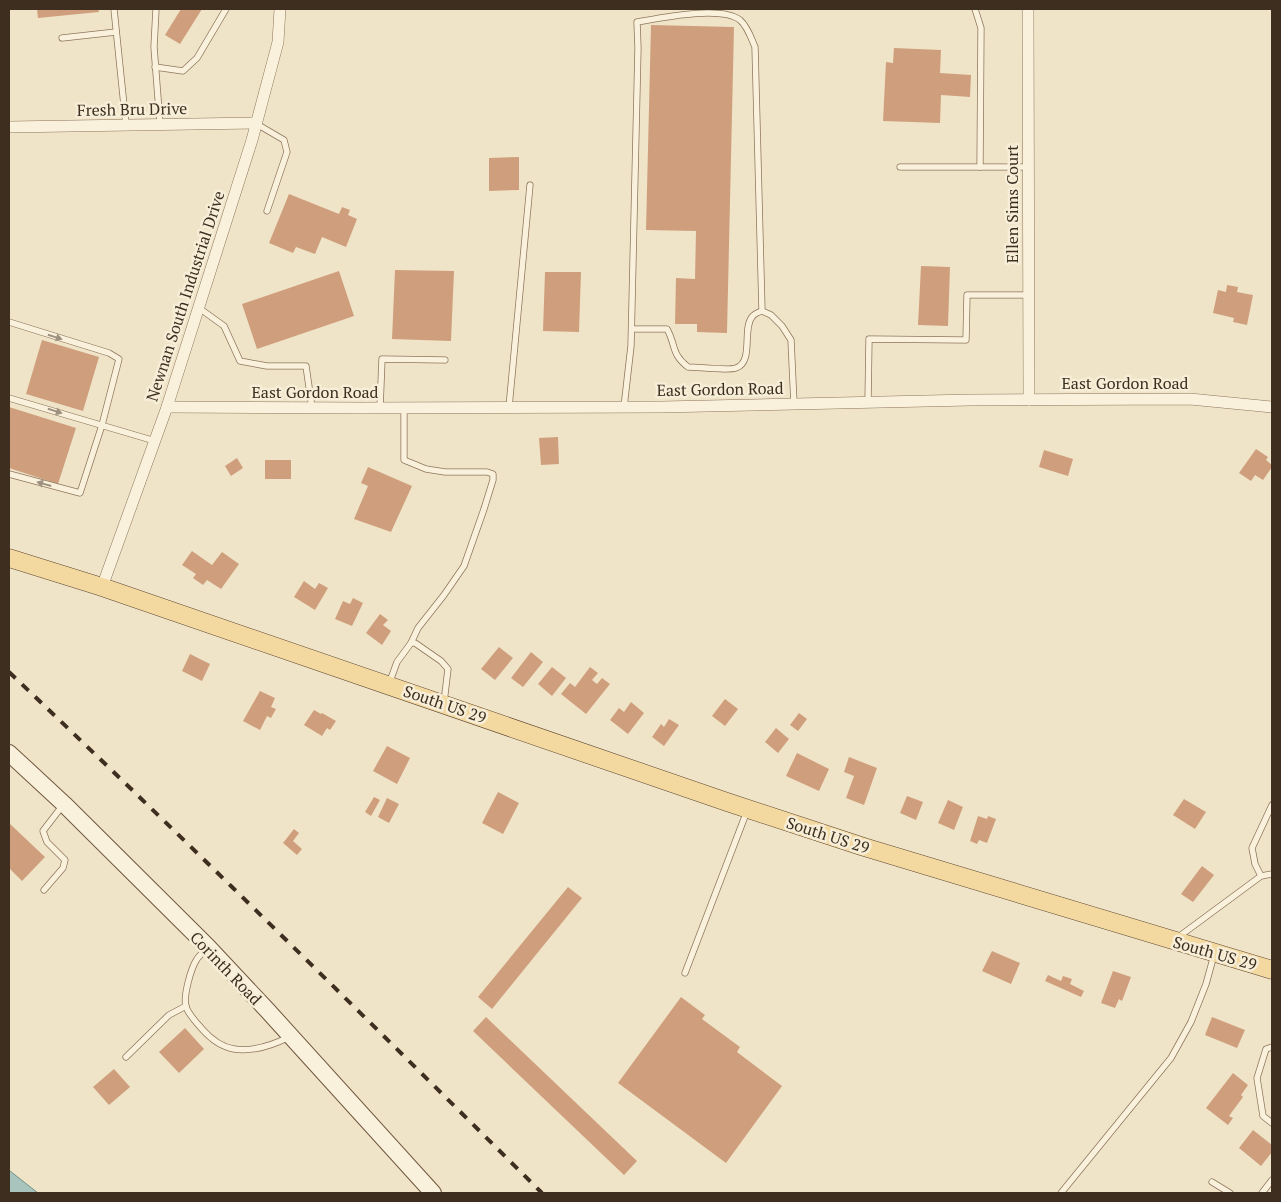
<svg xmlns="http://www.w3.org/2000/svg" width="1281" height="1202" font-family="'PT Serif',serif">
	<rect width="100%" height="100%" fill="#f0e4c8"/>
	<path fill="#a9c4bc" stroke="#6f938a" d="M9,1170L10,1171L38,1193H9Z"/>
	<g fill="#cf9f7d">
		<path d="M37,9H98L99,12L38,18Z"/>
		<path d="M181,9H202L180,44L165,35Z"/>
		<path d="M651,25L734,27L727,333L697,332V324H675L676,278L695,279L696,231L646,230Z"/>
		<path d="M894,48L941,50L940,73L971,75L970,97L941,95L940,123L883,121L886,62L893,63Z"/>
		<path d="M519,157V190L489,191V158Z"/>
		<path d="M289,194L339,214L342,207L350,210L348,215L357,219L346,247L322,237L315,254L296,247L293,253L269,243Z"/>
		<path d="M921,266L950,267L948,326L918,325Z"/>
		<path d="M395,270L454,271L451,341L392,339Z"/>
		<path d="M339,271L354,316L257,349L242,304Z"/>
		<path d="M545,272H581L579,332L543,331Z"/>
		<path d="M1227,285L1238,287L1237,292L1253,295L1247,325L1233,322L1234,318L1213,313L1218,290L1226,292Z"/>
		<path d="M42,340L99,357L83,411L26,394Z"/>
		<path d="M9,407L76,428L58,484L9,468Z"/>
		<path d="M558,437L559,464L541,465L539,438Z"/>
		<path d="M1256,449L1268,457L1266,460L1272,465V467L1263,480L1255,475L1251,481L1239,473Z"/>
		<path d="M1044,450L1073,459L1068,476L1039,467Z"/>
		<path d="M237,458L243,468L231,476L225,466Z"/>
		<rect x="265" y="460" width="26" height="19"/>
		<path d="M368,467L412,486L391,532L354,519L368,486L361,483Z"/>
		<path d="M192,551L212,565L222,552L239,564L221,589L207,580L203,585L193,578L196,574L182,565Z"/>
		<path d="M304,581L315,589L319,583L328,588L315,610L294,597Z"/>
		<path d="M353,598L363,603L352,626L335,619L343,601L350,604Z"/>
		<path d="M380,614L388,620L383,625L391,631L382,645L366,633Z"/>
		<path d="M499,647L513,658L495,680L481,669Z"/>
		<path d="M531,652L543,662L523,687L511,678Z"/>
		<path d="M190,654L210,664L202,681L182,671Z"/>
		<path d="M552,667L566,678L552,696L538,684Z"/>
		<path d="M590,667L598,673L592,680L597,684L602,678L610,684L586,714L561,694L570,683L575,687Z"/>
		<path d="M260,691L275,698L271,707L276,709L271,718L267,716L260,730L243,721Z"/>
		<path d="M725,699L738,709L725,726L712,716Z"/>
		<path d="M631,702L644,713L628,734L610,720L619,708L624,712Z"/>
		<path d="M314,710L321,714L322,713L336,721L330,730L327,728L322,736L304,725Z"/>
		<path d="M799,713L807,719L798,731L790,725Z"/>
		<path d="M669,719L679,725L664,746L652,737L661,724L664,727Z"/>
		<path d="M776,728L789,739L778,753L765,742Z"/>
		<path d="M387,746L410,758L397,784L373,771Z"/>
		<path d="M797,753L829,769L819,791L786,776Z"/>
		<path d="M849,757L877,768L864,805L846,798L854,776L844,772Z"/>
		<path d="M498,792L519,803L503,834L482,823Z"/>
		<path d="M907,796L923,802L916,820L900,813Z"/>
		<path d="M374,797L380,800L371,816L365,812Z"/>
		<path d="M387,798L399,804L389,823L378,817Z"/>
		<path d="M1184,799L1206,812L1195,829L1173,815Z"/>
		<path d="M948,800L963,807L954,830L938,823Z"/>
		<path d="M978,816L987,819L988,816L996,819L987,843L979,840L977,844L970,841Z"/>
		<path d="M9,823L45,857L22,881L9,868Z"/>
		<path d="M294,829L299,833L293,841L302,849L297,855L283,843Z"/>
		<path d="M1202,866L1214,875L1193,902L1181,894Z"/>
		<path d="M568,887L582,898L492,1009L478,997Z"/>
		<path d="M992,951L1020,963L1011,984L982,971Z"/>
		<path d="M1113,971L1131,977L1122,1001L1119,999L1115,1008L1101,1003Z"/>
		<path d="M1048,975L1061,981L1063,976L1072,979L1070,984L1084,991L1081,997L1045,981Z"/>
		<path d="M681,997L705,1015L702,1019L740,1047L737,1052L782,1086L726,1163L618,1083Z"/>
		<path d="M486,1017L637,1161L624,1175L473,1031Z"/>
		<path d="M1212,1017L1245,1030L1237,1048L1205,1035Z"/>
		<path d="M185,1028L204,1049L179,1073L159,1052Z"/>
		<path d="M114,1069L130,1087L109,1105L93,1087Z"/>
		<path d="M1233,1073L1248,1085L1241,1095L1243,1097L1229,1116L1233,1118L1228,1125L1206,1108Z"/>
		<path d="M1253,1130L1272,1145V1152L1261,1166L1239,1148Z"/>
	</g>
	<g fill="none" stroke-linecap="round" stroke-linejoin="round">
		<g stroke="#8d765c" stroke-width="7">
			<g id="lane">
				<path d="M114,9L126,125"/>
				<path d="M156,9L154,47L160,124"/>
				<path d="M975,9L981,28L980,167"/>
				<path d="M62,38L116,32"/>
				<path d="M155,67L183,71L197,58L226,9"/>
				<path d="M255,123L284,140L287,152L267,211"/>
				<path d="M900,167H1028"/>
				<path d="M199,308L224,326L240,361L267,366H306L312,408"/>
				<path d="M9,322L109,353L119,359L102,425L80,493L9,474"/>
				<path d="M632,329H667C676,345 671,354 688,367C698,367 728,371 736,368C754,362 742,329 752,317C754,314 759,312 762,311"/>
				<path d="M9,398L155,441"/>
				<path d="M868,402L869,339L966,340L967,295H1029"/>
				<path d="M509,407L530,185"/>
				<path d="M624,407L631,346L638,48L637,22C660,18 721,5 740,20C748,27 751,38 755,47L762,311L771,315L782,326L791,340L794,404"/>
				<path d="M380,408L382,359L445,360"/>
				<path d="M404,408V460L426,469L445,472H487L493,474V480L484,509L464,566L444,595L418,628L411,643"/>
				<path d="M389,684L397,662L411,643H415L441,661L448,669L444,702"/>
				<path d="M1261,876L1272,874"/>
				<path d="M44,890L63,868L65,860L47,842L43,831L63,805"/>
				<path d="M1177,938L1261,876L1255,864L1252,848L1272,805"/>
				<path d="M208,947C204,951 200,955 197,959C191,968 183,996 186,1007C189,1015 196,1022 202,1029C210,1038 221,1047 234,1049C253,1052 273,1045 289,1037"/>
				<path d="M685,973L747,811"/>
				<path d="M1272,1047L1266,1049L1257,1078L1263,1116L1272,1123"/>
				<path d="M126,1057L169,1015L186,1006"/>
				<path d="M1212,1182L1230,1193"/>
				<path d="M1061,1193L1171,1058L1191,1022L1206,984L1214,955"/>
				<path d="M1262,1193L1272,1180"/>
			</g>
		</g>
		<g stroke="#8d765c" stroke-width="12">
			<g id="street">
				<path d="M1028,9L1029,400"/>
				<path d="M9,127L255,123"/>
				<path d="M167,407L362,408L662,407L970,400L1190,399L1272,407"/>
				<path d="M102,587L167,407L252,140L278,42L280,9"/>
			</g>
		</g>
		<g stroke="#6f573f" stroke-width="18">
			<path id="secondary" d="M9,753L64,804L208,947L268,1011L433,1193"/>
		</g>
		<g stroke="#5b4430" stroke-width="19">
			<path id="primary" d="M9,558L102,587L727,802L864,847L1272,970"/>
		</g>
		<use href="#lane" stroke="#faf1dc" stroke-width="5.5"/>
		<use href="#street" stroke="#faf1dc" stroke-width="11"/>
		<use href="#secondary" stroke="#faf1dc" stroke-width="16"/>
		<use href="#primary" stroke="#f3d9a0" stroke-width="18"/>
		<path stroke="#3d2e20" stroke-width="4" stroke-dasharray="9 9" stroke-linecap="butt" d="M9,672C189,843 366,1018 542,1193"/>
	</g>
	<defs><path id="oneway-solid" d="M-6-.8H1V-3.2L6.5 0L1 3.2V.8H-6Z" transform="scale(1.25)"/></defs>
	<g fill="#9c907e">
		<use href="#oneway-solid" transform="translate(55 337) rotate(17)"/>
		<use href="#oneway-solid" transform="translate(55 411) rotate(17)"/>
		<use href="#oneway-solid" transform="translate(44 484) rotate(-164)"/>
	</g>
	<g text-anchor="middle" stroke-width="5" stroke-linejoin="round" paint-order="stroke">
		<g font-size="16" fill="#3d2e20" stroke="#f7eed8">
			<text transform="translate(132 109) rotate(-1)" y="6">Fresh Bru Drive</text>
			<text transform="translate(1012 204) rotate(-90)" y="6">Ellen Sims Court</text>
			<text transform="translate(185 296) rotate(-72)" y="6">Newnan South Industrial Drive</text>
			<text x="1125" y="389">East Gordon Road</text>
			<text transform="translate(720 389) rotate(-1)" y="6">East Gordon Road</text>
			<text x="315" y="398">East Gordon Road</text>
			<text transform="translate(445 704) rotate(19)" y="6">South US 29</text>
			<text transform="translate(828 835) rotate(18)" y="6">South US 29</text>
			<text transform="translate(1215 953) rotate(16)" y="6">South US 29</text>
			<text transform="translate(226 968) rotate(46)" y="6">Corinth Road</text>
		</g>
	</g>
	<rect width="1281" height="1202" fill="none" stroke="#3d2e20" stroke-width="20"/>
</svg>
